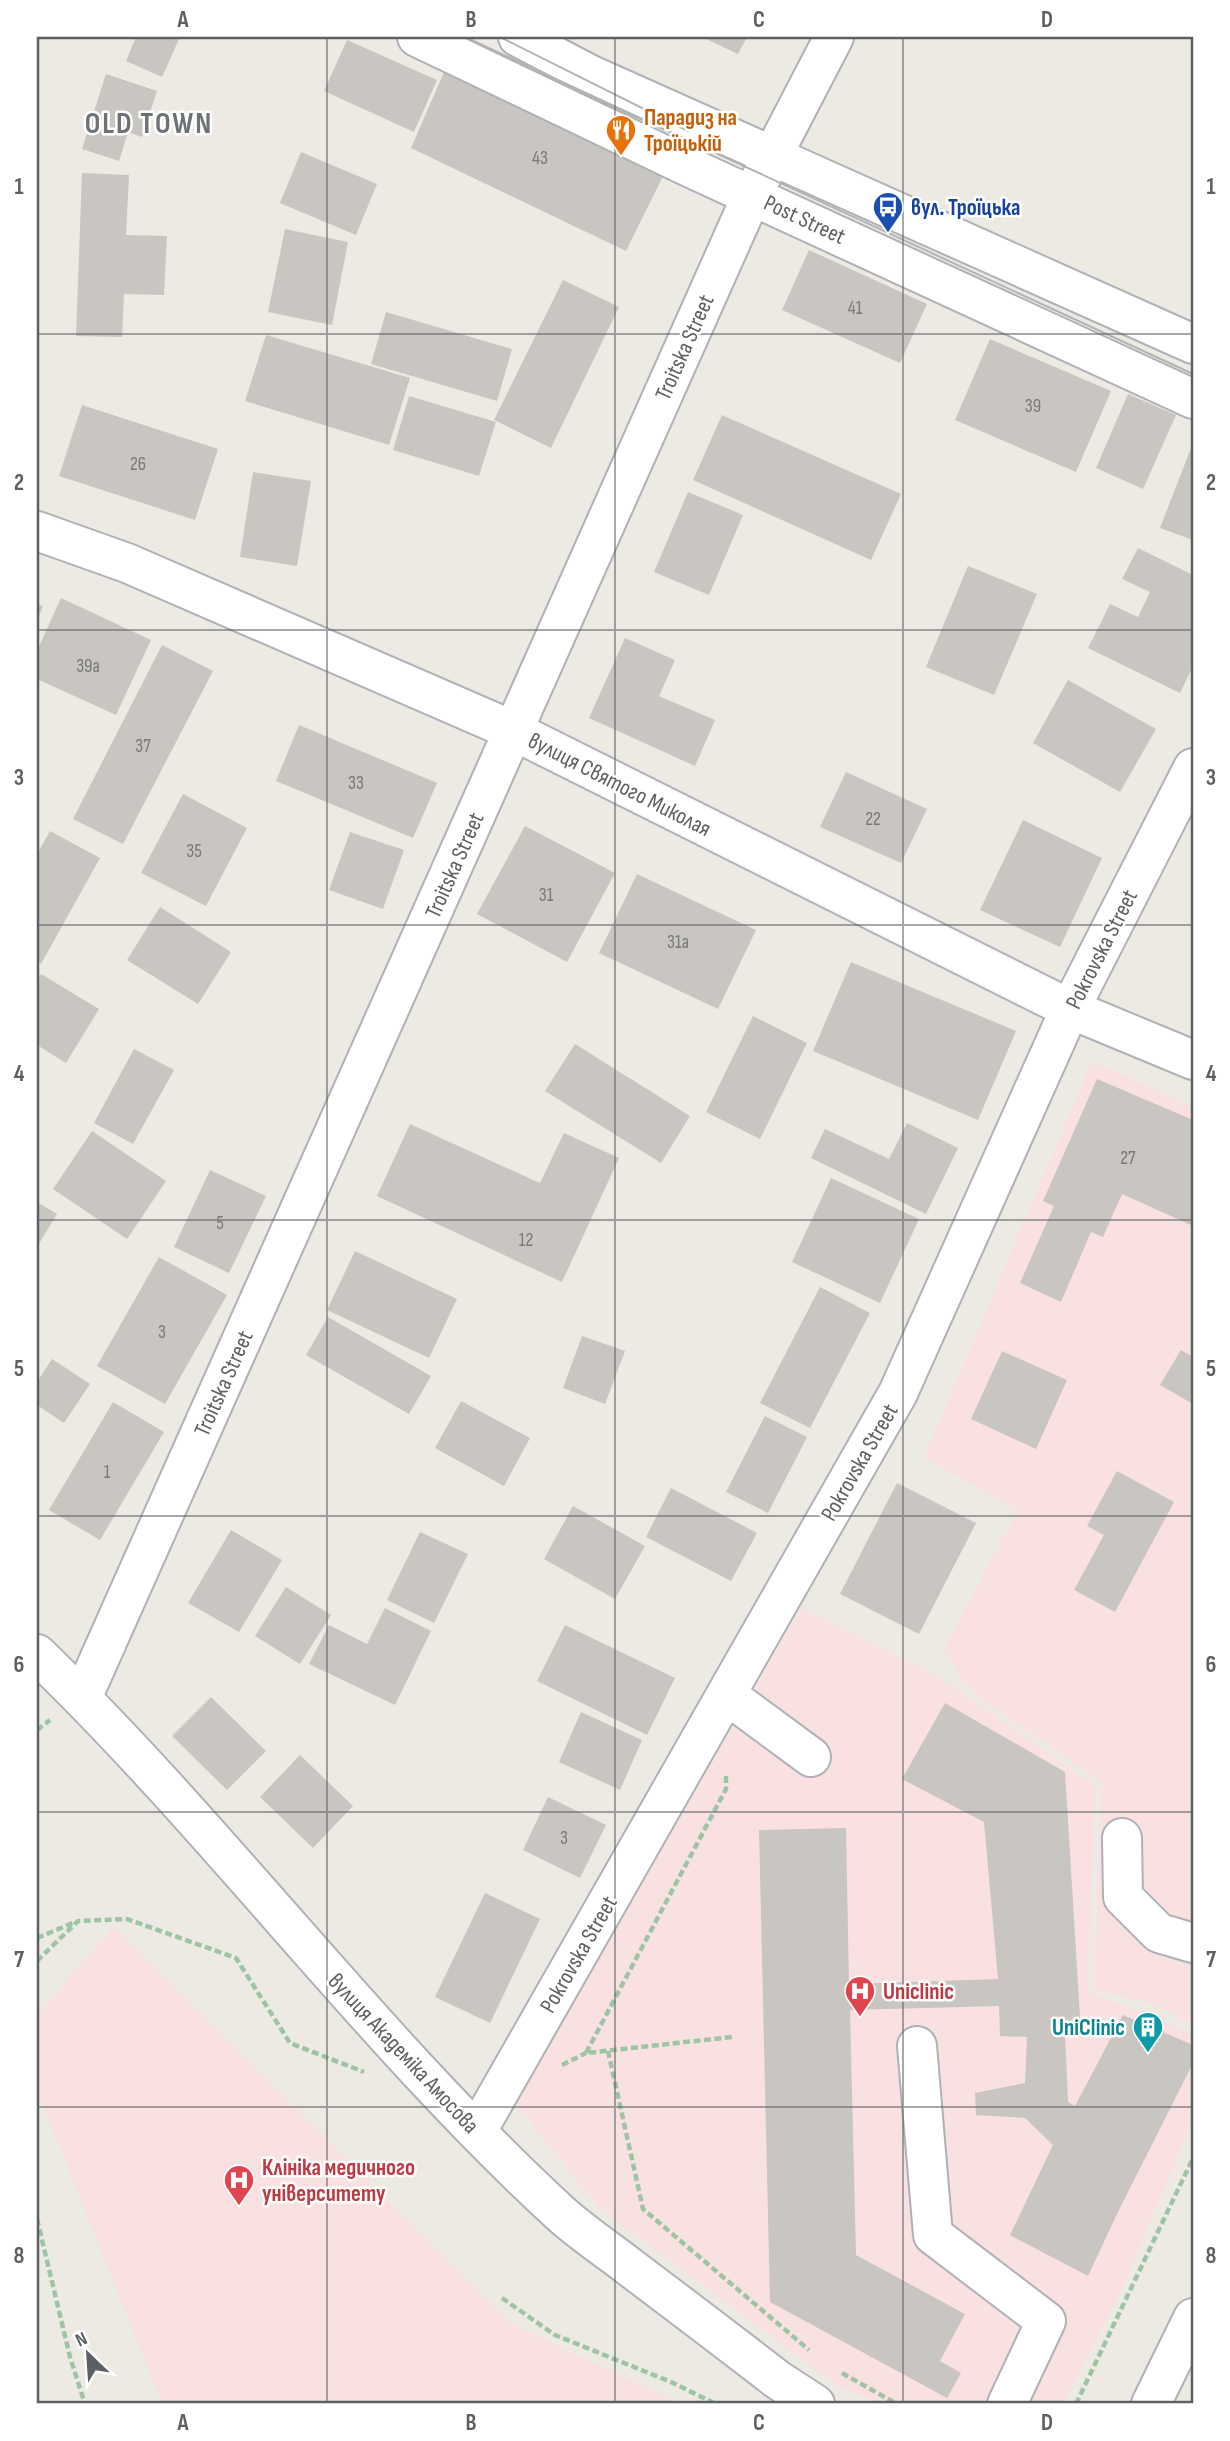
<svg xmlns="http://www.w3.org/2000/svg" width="1230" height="2441" font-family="'Sofia Sans Condensed',sans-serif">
	<rect width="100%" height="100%" fill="#edeae4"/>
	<g fill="#f9e1e2">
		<path d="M1092,1061L1193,1107V2024L1146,2002L1094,1990L1102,1782L986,1703L962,1680L944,1649L1018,1510L924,1458Z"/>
		<path d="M801,1608L939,1677L1095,1786L1088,1992L1193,2034V2120L1121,2291L1063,2404H884L841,2388L599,2208L516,2104Z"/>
		<path d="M113,1926L510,2323L681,2404H162L37,2091V2016Z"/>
	</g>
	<g fill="#c9c5c0">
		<path d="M136,37H180L162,77L126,61Z"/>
		<path d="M702,37H747L738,54Z"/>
		<path d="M347,40L437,80L414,132L324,91Z"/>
		<path d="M448,63L668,166L626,251L411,148Z"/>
		<path d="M106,74L157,91L142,137L128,132L119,161L82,149Z"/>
		<path d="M301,152L377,184L356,235L280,203Z"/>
		<path d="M82,173L129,175L126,235L167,236L164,295L124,294L122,337L76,336Z"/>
		<path d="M285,229L348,242L332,325L268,312Z"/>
		<path d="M809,250L927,304L900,363L782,310Z"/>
		<path d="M563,280L619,307L551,448L494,420Z"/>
		<path d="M386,312L512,349L497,401L371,364Z"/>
		<path d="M266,335L410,378L389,445L245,401Z"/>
		<path d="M990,339L1111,391L1076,472L955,420Z"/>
		<path d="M1128,394L1176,415L1143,489L1096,468Z"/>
		<path d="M409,396L496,422L479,476L393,450Z"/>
		<path d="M82,405L218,449L195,520L59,476Z"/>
		<path d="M722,415L901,494L871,560L693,480Z"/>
		<path d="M1193,443V540L1160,528Z"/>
		<path d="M253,472L311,481L297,566L240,557Z"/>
		<path d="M688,492L743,515L709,595L654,572Z"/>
		<path d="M1138,548L1193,575V666L1180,693L1088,648L1110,604L1138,617L1150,592L1122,579Z"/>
		<path d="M968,566L1037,594L994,695L926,667Z"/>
		<path d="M61,598L151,640L116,715L37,679V651Z"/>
		<path d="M37,604L43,606L37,621Z"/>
		<path d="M625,638L675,660L659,696L715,720L695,766L589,718Z"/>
		<path d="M162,645L213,671L123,844L73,819Z"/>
		<path d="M1068,680L1156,729L1120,792L1033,743Z"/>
		<path d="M299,725L437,783L413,838L276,781Z"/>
		<path d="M846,772L927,809L901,863L820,827Z"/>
		<path d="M183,794L247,828L206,906L141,873Z"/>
		<path d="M1023,820L1102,858L1060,947L980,910Z"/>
		<path d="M525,826L615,873L567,962L477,914Z"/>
		<path d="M50,831L100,858L41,964L37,961V854Z"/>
		<path d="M350,832L404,850L383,909L329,890Z"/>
		<path d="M637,874L756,930L718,1009L599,953Z"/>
		<path d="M160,907L231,952L198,1004L127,960Z"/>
		<path d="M851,962L1016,1031L978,1120L813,1051Z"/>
		<path d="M41,974L99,1009L66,1063L37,1045V981Z"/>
		<path d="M753,1016L807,1043L760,1139L706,1112Z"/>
		<path d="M575,1044L690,1116L661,1163L545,1091Z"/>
		<path d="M134,1049L174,1070L133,1144L94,1123Z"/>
		<path d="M1097,1079L1193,1120V1226L1122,1194L1103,1237L1091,1232L1061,1302L1020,1283L1054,1206L1043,1201Z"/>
		<path d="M907,1123L958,1148L926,1214L811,1158L825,1129L889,1159Z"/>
		<path d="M410,1124L540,1183L564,1133L619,1158L562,1282L377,1196Z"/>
		<path d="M92,1131L166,1181L127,1239L53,1189Z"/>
		<path d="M210,1170L266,1196L229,1273L174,1247Z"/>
		<path d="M831,1178L919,1219L880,1303L792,1262Z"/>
		<path d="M37,1202L57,1214L37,1247Z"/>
		<path d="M355,1251L457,1299L429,1358L327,1310Z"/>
		<path d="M159,1257L227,1295L165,1404L97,1366Z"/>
		<path d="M820,1287L870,1313L810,1428L760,1403Z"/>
		<path d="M328,1317L431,1376L409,1414L306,1355Z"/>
		<path d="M582,1336L625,1351L605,1404L563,1388Z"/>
		<path d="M1181,1350L1193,1357V1404L1160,1385Z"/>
		<path d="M1002,1351L1067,1380L1036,1449L971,1419Z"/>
		<path d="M52,1359L90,1384L64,1423L37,1405V1382Z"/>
		<path d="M461,1401L530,1438L504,1486L435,1448Z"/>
		<path d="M113,1402L164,1432L100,1540L49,1510Z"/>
		<path d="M765,1416L807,1437L768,1513L726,1492Z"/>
		<path d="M1117,1471L1174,1502L1115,1612L1074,1590L1104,1535L1087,1526Z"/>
		<path d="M897,1483L976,1523L919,1634L840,1594Z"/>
		<path d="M671,1488L757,1533L731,1581L646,1537Z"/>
		<path d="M573,1506L645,1546L615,1599L544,1559Z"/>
		<path d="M231,1530L282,1560L239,1632L188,1603Z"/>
		<path d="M420,1532L468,1554L434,1623L387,1600Z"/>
		<path d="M286,1587L331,1615L300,1664L255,1636Z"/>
		<path d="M385,1608L431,1631L395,1705L309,1664L329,1625L367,1644Z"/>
		<path d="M565,1625L675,1678L647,1735L537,1681Z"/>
		<path d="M211,1697L266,1751L227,1790L172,1736Z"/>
		<path d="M945,1703L1065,1772L1081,2033H1065L1068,2102L1075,2106L1123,2015L1193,2045V2063L1116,2216L1088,2276L1010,2235L1053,2145L1025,2118L976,2115L975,2093L1025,2083L1027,2037L1000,2036L999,2006L850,2010L856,2255L965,2314L940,2361L961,2373L947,2398L770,2302L759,1830L846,1828L849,1984L998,1979L984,1822L902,1779Z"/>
		<path d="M581,1712L642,1740L620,1790L559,1762Z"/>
		<path d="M300,1755L353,1806L313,1848L260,1797Z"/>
		<path d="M548,1797L606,1825L580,1878L523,1850Z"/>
		<path d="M485,1893L540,1919L490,2023L435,1997Z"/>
	</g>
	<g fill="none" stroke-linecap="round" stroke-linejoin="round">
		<g stroke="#afb2b5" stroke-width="42">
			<g id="minor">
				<path d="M417,37L689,167L1193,399"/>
				<path d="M518,37L591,75L1193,344"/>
				<path d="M37,531L127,563L514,731L1070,1009L1193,1060"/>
				<path d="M37,1654C220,1831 372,2040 560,2213C582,2233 608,2250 631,2268C680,2305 729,2342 778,2380L815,2404"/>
				<path d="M727,1695L811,1757"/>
				<path d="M82,1698L752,195L834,37"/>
				<path d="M1122,1838L1123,1897L1159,1933L1193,1943"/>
				<path d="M917,2046L933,2235L1046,2321L1007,2404"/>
				<path d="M477,2131L898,1393L1070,1009L1193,768"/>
				<path d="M1151,2404L1193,2318"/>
			</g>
		</g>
		<g stroke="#9dc5a4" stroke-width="4.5" stroke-dasharray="7 3.5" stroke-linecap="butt">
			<path d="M37,1730L50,1720"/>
			<path d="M726,1776V1789L586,2053L732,2037"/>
			<path d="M37,1938L73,1923"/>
			<path d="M37,1961L78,1921L127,1919L236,1958L290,2043L364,2072"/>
			<path d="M608,2051L643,2209L809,2350"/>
			<path d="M562,2065L586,2053"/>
			<path d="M37,2219L70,2357L85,2404"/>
			<path d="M502,2298L555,2335L671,2382L716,2404"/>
			<path d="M842,2373L897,2404"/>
			<path d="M1076,2404L1193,2158"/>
		</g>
		<use href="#minor" stroke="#fff" stroke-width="38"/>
		<g stroke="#b2b3b3" stroke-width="2">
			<path d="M465,37L1193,374"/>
			<path d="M500,37L688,131"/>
		</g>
	</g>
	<path fill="none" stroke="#5c6063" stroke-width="2" stroke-opacity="0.55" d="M327,37V2404M615,37V2404M903,37V2404M37,334H1193M37,630H1193M37,925H1193M37,1220H1193M37,1516H1193M37,1812H1193M37,2107H1193"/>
	<defs>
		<g id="restaurant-pin" transform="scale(1.575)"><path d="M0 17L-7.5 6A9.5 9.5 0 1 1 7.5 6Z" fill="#e8710a" stroke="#fff"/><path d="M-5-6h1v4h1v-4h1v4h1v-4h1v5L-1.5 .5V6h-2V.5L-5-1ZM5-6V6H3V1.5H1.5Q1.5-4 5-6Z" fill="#fff"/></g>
		<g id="bus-pin" transform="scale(1.575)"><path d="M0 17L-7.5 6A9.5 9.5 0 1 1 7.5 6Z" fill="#1a4fb4" stroke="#fff"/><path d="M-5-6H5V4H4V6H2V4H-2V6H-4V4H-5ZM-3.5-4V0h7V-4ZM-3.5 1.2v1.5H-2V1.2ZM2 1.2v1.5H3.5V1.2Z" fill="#fff"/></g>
		<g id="hospital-pin" transform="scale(1.575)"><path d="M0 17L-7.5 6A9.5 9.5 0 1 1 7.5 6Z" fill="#e0444e" stroke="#fff"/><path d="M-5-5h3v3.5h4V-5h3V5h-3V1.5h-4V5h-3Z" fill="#fff"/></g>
		<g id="building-pin" transform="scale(1.575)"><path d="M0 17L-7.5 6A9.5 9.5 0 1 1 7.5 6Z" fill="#0f9aa8" stroke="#fff"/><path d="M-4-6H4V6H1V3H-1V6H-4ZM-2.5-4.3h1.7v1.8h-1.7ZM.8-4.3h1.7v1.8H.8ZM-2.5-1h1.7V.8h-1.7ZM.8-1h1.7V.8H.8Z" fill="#fff"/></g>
	</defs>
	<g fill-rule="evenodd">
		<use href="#restaurant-pin" x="621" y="130"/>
		<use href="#bus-pin" x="888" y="207"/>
		<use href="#hospital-pin" x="860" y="1991"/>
		<use href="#building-pin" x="1148" y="2027"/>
		<use href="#hospital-pin" x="239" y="2180"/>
	</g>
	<g text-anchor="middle" stroke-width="5" stroke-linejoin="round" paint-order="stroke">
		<g font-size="19" fill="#77797a">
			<text x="540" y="164">43</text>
			<text x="855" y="314">41</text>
			<text x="1033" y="412">39</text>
			<text x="138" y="470">26</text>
			<text x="88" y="672">39а</text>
			<text x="143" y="752">37</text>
			<text x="356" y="789">33</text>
			<text x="873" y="825">22</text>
			<text x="194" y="857">35</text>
			<text x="546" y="901">31</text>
			<text x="678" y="948">31а</text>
			<text x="1128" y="1164">27</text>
			<text x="220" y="1229">5</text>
			<text x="526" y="1246">12</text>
			<text x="162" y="1338">3</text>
			<text x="107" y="1478">1</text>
			<text x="564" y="1844">3</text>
		</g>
		<g font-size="23" font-weight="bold" fill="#c56008" stroke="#fff" text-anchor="start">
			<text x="644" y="125">Парадиз на<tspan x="644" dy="26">Троїцькій</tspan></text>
		</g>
		<g font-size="23" font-weight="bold" fill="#164399" stroke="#fff" text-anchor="start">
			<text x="911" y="215">вул. Троїцька</text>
		</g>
		<g font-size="23" fill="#5c6063" stroke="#fff">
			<text transform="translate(805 219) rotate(25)" y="8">Post Street</text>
			<text transform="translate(684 347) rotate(-66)" y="8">Troitska Street</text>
			<text transform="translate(620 784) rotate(27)" y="8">вулиця Святого Миколая</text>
			<text transform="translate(454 865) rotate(-66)" y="8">Troitska Street</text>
			<text transform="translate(1101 949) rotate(-63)" y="8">Pokrovska Street</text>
			<text transform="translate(223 1383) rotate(-66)" y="8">Troitska Street</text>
			<text transform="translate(859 1462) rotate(-60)" y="8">Pokrovska Street</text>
			<text transform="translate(578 1954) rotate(-60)" y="8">Pokrovska Street</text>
			<text transform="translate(404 2053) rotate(47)" y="8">вулиця Академіка Амосова</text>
		</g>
		<g font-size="23" font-weight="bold" fill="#be3a42" stroke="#fff" text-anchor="start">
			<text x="883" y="1999">Uniclinic</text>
			<text x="262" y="2175">Клініка медичного<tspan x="262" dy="26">університету</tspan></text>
		</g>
		<g font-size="23" font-weight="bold" fill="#0d838f" stroke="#fff" text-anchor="end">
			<text x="1125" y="2035">UniСlinic</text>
		</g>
		<g font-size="30" font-weight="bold" letter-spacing="2" fill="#6d7275" stroke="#fff">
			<text x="149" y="133">OLD TOWN</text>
		</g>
	</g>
	<rect width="1230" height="2441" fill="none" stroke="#ffffff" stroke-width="77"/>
	<g transform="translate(88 2354) rotate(335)" stroke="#ffffff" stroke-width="5" paint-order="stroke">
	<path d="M0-5L12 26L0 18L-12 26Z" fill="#5c6063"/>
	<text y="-10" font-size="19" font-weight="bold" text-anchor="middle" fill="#5c6063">N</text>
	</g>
	<rect x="38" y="38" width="1154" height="2364" fill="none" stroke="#5c6063" stroke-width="2.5"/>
	<g font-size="23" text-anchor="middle" font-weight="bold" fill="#5c6063">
		<text x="183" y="27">A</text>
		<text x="471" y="27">B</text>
		<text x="759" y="27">C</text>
		<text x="1047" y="27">D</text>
		<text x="19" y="194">1</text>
		<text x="1211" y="194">1</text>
		<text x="19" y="490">2</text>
		<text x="1211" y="490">2</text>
		<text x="19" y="785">3</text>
		<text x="1211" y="785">3</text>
		<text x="19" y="1081">4</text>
		<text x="1211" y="1081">4</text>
		<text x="19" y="1376">5</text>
		<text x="1211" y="1376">5</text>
		<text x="19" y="1672">6</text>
		<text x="1211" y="1672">6</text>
		<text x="19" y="1967">7</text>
		<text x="1211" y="1967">7</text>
		<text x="19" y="2263">8</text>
		<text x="1211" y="2263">8</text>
		<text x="183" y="2430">A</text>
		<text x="471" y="2430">B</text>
		<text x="759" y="2430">C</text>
		<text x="1047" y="2430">D</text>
	</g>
</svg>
